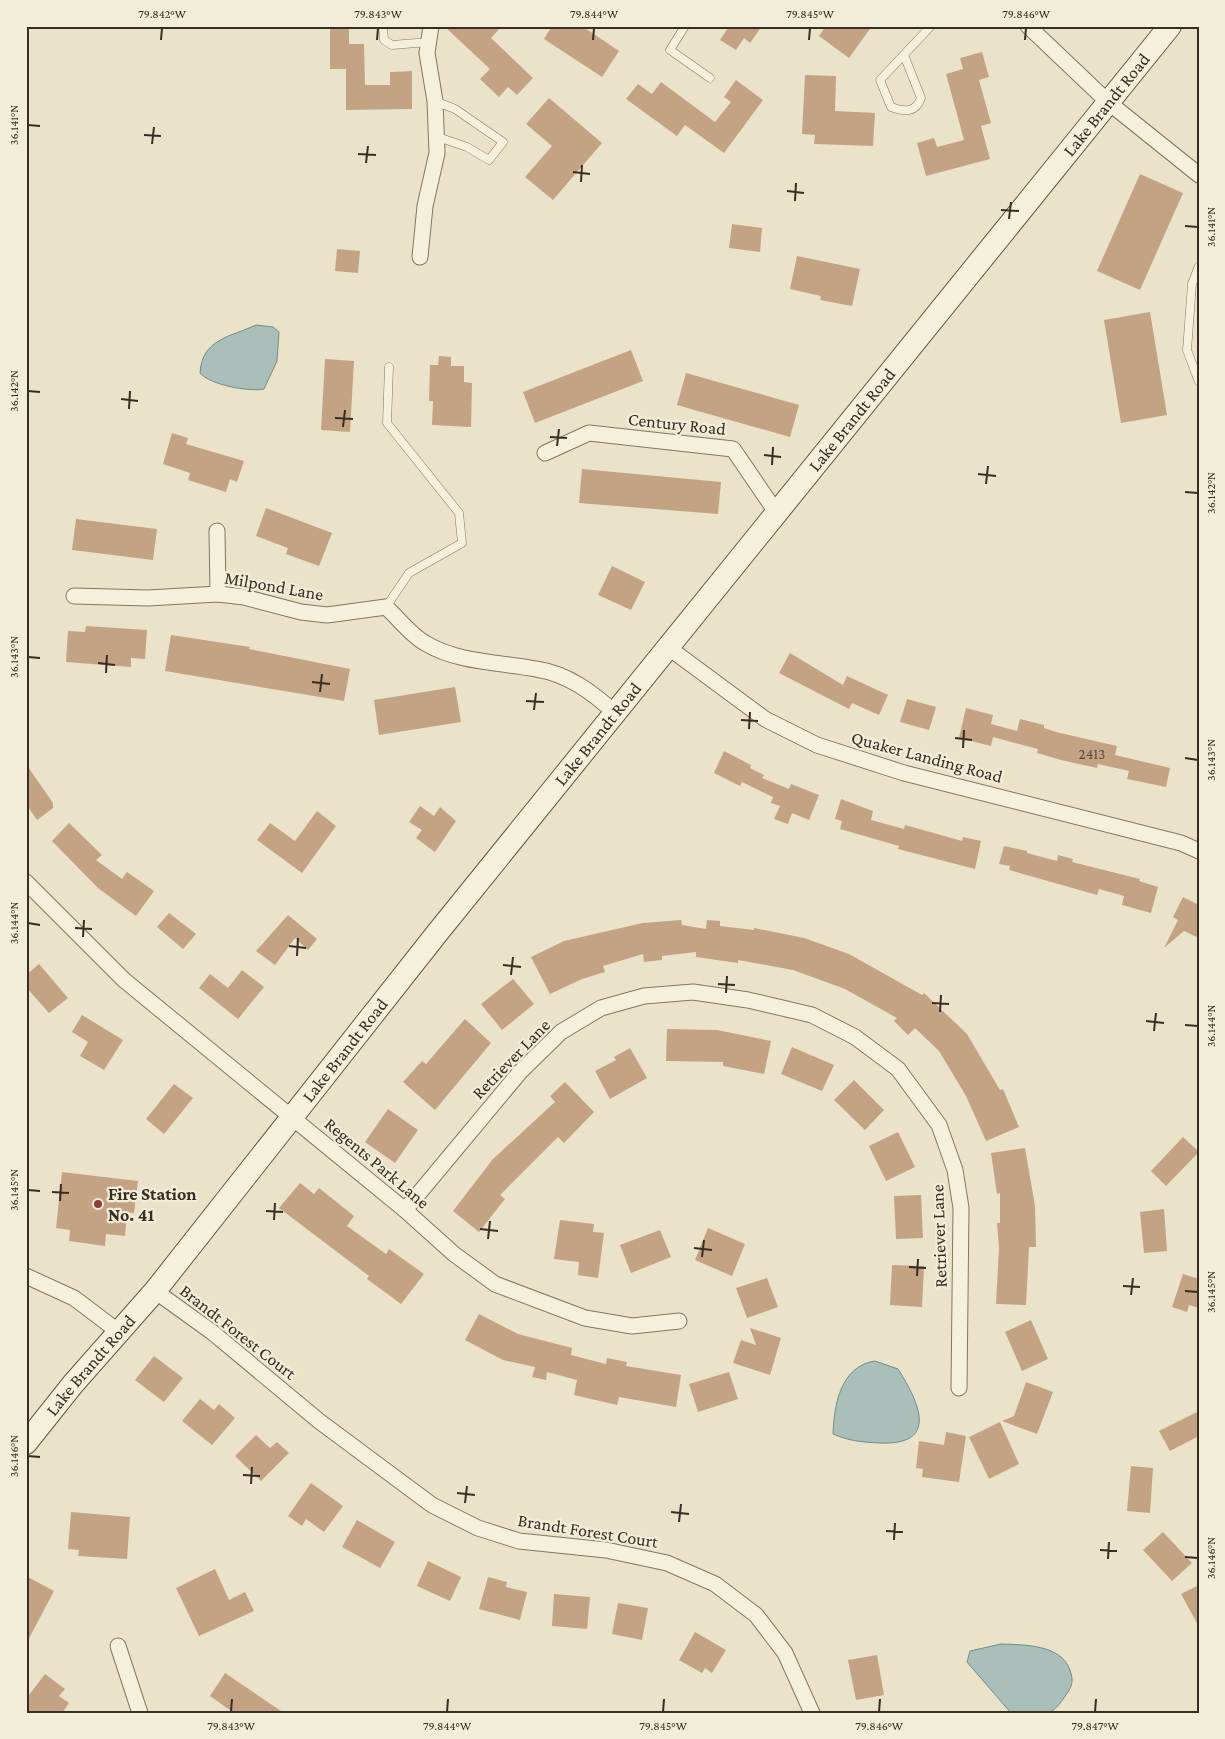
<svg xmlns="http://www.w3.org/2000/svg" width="1225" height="1739" font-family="'Crimson Pro',serif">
	<rect width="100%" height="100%" fill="#eae3ca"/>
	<g fill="#aabfba" stroke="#718c88">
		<path d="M256,325L273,327L279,332L277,361L264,389C249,392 210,385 200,373C202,339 230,337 256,325Z"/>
		<path d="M875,1361L898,1369C919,1402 940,1446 879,1443C862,1442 849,1441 833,1434C834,1404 841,1366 875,1361Z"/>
		<path d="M1001,1644C1023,1645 1061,1644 1070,1670C1073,1679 1073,1684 1068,1692C1063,1699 1058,1708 1050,1712C1040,1716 1021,1713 1011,1713L967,1662L970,1651Z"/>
	</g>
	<g fill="#c3a384">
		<path d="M330,26H349V44H364L365,85H390V72L412,71V109L346,110V69H330Z"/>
		<path d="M444,26H502L491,38L533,78L517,95L508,87L499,97L480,79L490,69Z"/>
		<path d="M552,26H582L619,51L602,77L544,39Z"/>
		<path d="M725,26H762L750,43L744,38L736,50L720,40L728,28Z"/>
		<path d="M826,26H872L849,58L819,36Z"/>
		<path d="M982,52L989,77L979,80L991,123L981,126L990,159L926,176L917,143L934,138L937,147L964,140L946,74L963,69L960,58Z"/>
		<path d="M805,75L836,76L835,111L875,113L873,146L814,144L815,135L802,134Z"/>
		<path d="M736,80L763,100L724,153L685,125L677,136L626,99L638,84L652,94L661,82L715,122L731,102L724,97Z"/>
		<path d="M549,98L602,143L553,200L525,177L552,146L526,124Z"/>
		<path d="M1140,174L1183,193L1140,290L1097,271Z"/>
		<path d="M732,224L762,228L760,252L729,248Z"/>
		<path d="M337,249L360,251L358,273L335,271Z"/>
		<path d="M797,256L860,269L852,306L820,300L821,296L790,289Z"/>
		<path d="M1150,312L1167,415L1121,423L1104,320Z"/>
		<path d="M631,350L643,381L535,423L523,392Z"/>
		<path d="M439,356L451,357V366H464V382L472,383L471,427L432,425L433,401H429L430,365H438Z"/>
		<path d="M325,359L354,361L350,432L321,430Z"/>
		<path d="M686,373L799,405L790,437L677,405Z"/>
		<path d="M172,433L188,438L186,444L244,461L237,482L230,479L226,492L188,480L190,473L163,464Z"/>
		<path d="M582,469L721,482L718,514L579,503Z"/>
		<path d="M266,508L332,533L319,566L286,554L288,548L256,536Z"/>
		<path d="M76,519L157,529L153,560L72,550Z"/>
		<path d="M612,566L645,582L631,610L598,595Z"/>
		<path d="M86,626L147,630L145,659L131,658V667L66,662L68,631L85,632Z"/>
		<path d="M171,635L250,647L249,649L350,669L344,701L165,671Z"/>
		<path d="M790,653L843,685L847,676L888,695L879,715L852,703L849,709L779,673Z"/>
		<path d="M455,687L461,722L379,735L374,700Z"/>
		<path d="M907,699L936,707L929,730L900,722Z"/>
		<path d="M966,708L993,715L991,724L1017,731L1020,719L1044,725V728L1056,732L1117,746L1115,755L1170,768L1166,787L1127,779L1129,771L1098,764L1097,768L1061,760L1037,753L1038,749L993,737L991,746L959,738Z"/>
		<path d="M724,751L751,765L750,768L764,775L762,778L789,789L791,784L819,795L809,820L792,813L788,824L774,819L780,806L771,803L773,797L742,782L740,786L714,773Z"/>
		<path d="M26,764L53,803V808L37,820L26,804Z"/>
		<path d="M841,799L873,811L871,820L904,829L905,825L962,841L963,837L981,841L975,869L898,849L899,846L840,829L842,821L835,819Z"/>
		<path d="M420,806L434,816L440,807L456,821L435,852L416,838L422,830L409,822Z"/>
		<path d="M317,811L336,826L302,873L257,840L270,823L295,841Z"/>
		<path d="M69,823L102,855L96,860L122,879L127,872L154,891L136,916L98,888L52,841Z"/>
		<path d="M1004,846L1027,851V853L1057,861L1058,855L1073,859L1072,862L1140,879L1139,881L1158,887L1151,913L1122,905L1124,896L1099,889L1097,895L1009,870L1010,866L999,864Z"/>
		<path d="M1183,897L1199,905V938L1184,931L1164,948L1178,920L1173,917Z"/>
		<path d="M169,913L196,934L183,949L157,927Z"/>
		<path d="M288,915L317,939L308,950L295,938L275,965L256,951Z"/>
		<path d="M681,920L682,925L706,929L707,920L720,921V926L754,930V928L804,938L849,954L922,995L924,993L967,1034L1000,1090L1003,1089L1019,1127L986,1141L966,1096L939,1051L915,1028L908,1035L894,1021L897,1018L845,989L793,970L738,960V963L696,957V952L662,956V960L644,962L643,954L603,966L605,972L582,979L550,994L531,957L564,941L643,923Z"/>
		<path d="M39,964L68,998L49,1013L26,987V975Z"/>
		<path d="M242,970L264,987L238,1019L199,988L210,974L228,988Z"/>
		<path d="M513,979L534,1004L502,1030L481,1004Z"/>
		<path d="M82,1015L123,1040L104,1070L80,1056L88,1042L72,1032Z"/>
		<path d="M465,1019L491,1043L435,1110L403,1082L422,1061L426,1064Z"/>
		<path d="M667,1029L717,1030L771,1041L764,1074L723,1066V1062L666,1061Z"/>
		<path d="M792,1047L834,1065L822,1091L781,1074Z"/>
		<path d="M630,1048L647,1078L610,1099L595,1071L616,1060L614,1057Z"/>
		<path d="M854,1080L884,1110L865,1130L834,1100Z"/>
		<path d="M565,1082L594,1112L564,1143L558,1137L500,1195L505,1199L479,1232L453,1211L493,1159L555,1102L550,1096Z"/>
		<path d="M174,1084L193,1098L164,1134L146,1119Z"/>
		<path d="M388,1109L418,1130L395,1163L365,1142Z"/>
		<path d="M898,1132L915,1167L886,1181L869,1146Z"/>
		<path d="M1183,1137L1199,1152L1166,1186L1151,1171Z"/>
		<path d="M1025,1148L1035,1206L1036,1247H1029L1026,1305L996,1304L999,1248L997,1223H1000V1193L997,1194L991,1153Z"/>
		<path d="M62,1172L138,1181L134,1213L127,1212L125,1236L106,1234L105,1246L69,1241L70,1230L56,1228Z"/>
		<path d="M300,1183L314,1194L319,1188L354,1216L347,1226L386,1254L389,1249L424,1274L401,1304L367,1279L369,1276L279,1208Z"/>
		<path d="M921,1195L923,1238L896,1239L894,1196Z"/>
		<path d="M1164,1209L1167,1251L1144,1253L1140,1212Z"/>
		<path d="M560,1220L594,1224L593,1232L604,1233L598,1278L578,1275L579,1262L554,1259Z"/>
		<path d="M708,1228L745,1244L732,1276L695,1260Z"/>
		<path d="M660,1230L671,1257L631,1273L620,1245Z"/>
		<path d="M892,1265L924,1266L922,1307L890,1305Z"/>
		<path d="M1183,1274L1199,1279V1308L1189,1305L1187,1312L1172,1307Z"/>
		<path d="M767,1278L778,1307L747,1318L736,1288Z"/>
		<path d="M479,1314L518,1334L572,1348L571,1355L606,1364L607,1358L627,1362L626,1366L681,1375L676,1407L619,1397L617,1405L574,1395L577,1380L547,1372L546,1380L532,1377L535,1367L503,1360L465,1340Z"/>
		<path d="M1031,1320L1048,1359L1022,1371L1005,1332Z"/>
		<path d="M750,1328L781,1338L770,1375L733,1363L741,1340L756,1345Z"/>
		<path d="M154,1356L183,1378L164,1402L135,1380Z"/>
		<path d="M729,1372L738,1399L698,1412L689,1384Z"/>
		<path d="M1026,1382L1053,1392L1037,1434L1002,1421L1014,1416Z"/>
		<path d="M200,1399L214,1410L219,1404L235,1418L212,1445L182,1421Z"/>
		<path d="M1199,1411V1436L1170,1451L1159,1431Z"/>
		<path d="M1000,1422L1019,1464L989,1479L969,1437Z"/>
		<path d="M946,1432L966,1436L959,1482L922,1477L923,1469L916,1468L919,1441L944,1445Z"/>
		<path d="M256,1435L270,1448L277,1442L289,1453L261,1481L235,1456Z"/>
		<path d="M1131,1466L1153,1468L1150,1513L1127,1511Z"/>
		<path d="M311,1483L343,1506L324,1532L306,1519L302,1526L288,1516Z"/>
		<path d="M71,1512L130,1517L127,1559L78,1556L79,1550L68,1549Z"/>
		<path d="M357,1520L395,1542L380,1568L342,1547Z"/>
		<path d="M1163,1532L1192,1563L1172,1581L1143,1550Z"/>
		<path d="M428,1561L461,1577L450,1601L417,1586Z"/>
		<path d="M215,1569L229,1600L245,1592L254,1611L199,1636L176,1588Z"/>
		<path d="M26,1576L54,1591L26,1644Z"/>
		<path d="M488,1577L507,1582L506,1587L527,1592L520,1620L479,1609Z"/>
		<path d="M1199,1585V1627L1181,1594Z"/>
		<path d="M554,1594L590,1597L587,1629L552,1626Z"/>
		<path d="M618,1603L648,1608L642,1640L612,1634Z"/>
		<path d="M695,1632L726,1650L712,1673L705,1668L702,1673L679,1660Z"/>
		<path d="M877,1655L884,1695L856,1700L848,1660Z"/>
		<path d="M225,1673L284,1713H234L210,1696Z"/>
		<path d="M45,1674L65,1689L59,1696L69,1703L62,1713H26V1699Z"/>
	</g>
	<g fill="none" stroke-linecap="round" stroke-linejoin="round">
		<g stroke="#847660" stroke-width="9">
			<g id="lane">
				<path d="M383,26L384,40L392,45L429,42"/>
				<path d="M685,26L670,50L710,78"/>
				<path d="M904,55L921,98C916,113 904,112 891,107L880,80L931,26"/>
				<path d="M435,101L455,109L503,142L489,160L467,147L438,137"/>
				<path d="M1199,266L1192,284L1187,350L1199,382"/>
				<path d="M386,607L409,573L462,543L459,513L387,423L389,367"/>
			</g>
		</g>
		<g stroke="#847660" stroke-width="17">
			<g id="street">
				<path d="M1028,26L1108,102L1199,175"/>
				<path d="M420,257L425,206L437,153L435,101L427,53L431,26"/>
				<path d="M545,453L589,433L733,449L776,512"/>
				<path d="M217,531L218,594"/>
				<path d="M74,596L148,598L218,594L244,597L301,612L327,615L386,607C398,618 411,635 425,643C458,663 499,662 536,669C568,674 592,692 615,713"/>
				<path d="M669,648L765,719L817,745L904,773L1181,843L1199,851"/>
				<path d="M26,882L124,980L405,1210L454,1254L495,1284L585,1318L632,1326L679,1321"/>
				<path d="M405,1210L520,1072L561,1032L601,1008L644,996L693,992L748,1000L812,1015L855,1037L898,1069L939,1125L955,1170L961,1208L959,1388"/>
				<path d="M26,1276L74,1298L119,1332"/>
				<path d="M155,1291L212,1332L319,1421L432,1505L478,1528L519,1541L606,1550L667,1563L715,1584L756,1615L785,1653L812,1713"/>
				<path d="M118,1646L140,1713"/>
			</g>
		</g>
		<g stroke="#665743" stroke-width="24">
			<g id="secondary">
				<path id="s1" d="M26,1443L73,1384L155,1291L438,932L1170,26"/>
			</g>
		</g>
		<use href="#lane" stroke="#f5f0dc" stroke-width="8"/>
		<use href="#street" stroke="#f5f0dc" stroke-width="15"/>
		<use href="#secondary" stroke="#f5f0dc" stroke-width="22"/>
	</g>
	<path fill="none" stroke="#372d22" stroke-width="2" d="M161,40L162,28M377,40L378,28M593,40L594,28M809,40L810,28M1025,40L1026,28M28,125L40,126M144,135L161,136M152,144L154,127M358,154L376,155M366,163L368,146M573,172L590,174M581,182L582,165M787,191L804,193M795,201L796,183M1001,210L1019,211M1009,219L1011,202M1185,226L1198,227M28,391L40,392M121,399L138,401M129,409L130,391M335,418L353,419M343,427L345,410M550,437L567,438M557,446L559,429M764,455L781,457M772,465L773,447M978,474L996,476M986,484L988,466M1185,492L1198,493M28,657L40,658M98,663L115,665M106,673L107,655M312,682L330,684M320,692L322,674M526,701L544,702M534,710L536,693M741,720L758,721M749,729L750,712M955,738L972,740M963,748L964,730M1185,758L1198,760M28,923L40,925M75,928L92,929M83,937L84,920M289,946L306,948M297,956L298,938M503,965L521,967M511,975L513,957M718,984L735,985M726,993L727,976M932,1003L949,1004M940,1012L941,995M1146,1021L1164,1023M1185,1025L1198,1026M1154,1031L1156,1013M28,1190L40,1191M52,1192L69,1193M60,1201L61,1184M266,1211L283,1212M274,1220L275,1203M480,1229L498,1231M488,1239L490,1221M694,1248L712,1250M702,1257L704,1240M909,1267L926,1268M917,1276L918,1259M1123,1286L1140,1287M1185,1291L1198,1292M1131,1295L1133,1278M28,1456L40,1457M243,1475L260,1476M251,1484L252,1467M457,1493L475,1495M465,1503L467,1486M671,1512L689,1514M679,1522L681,1504M886,1531L903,1532M894,1540L895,1523M1100,1550L1117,1551M1185,1557L1198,1558M1108,1559L1109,1542M231,1712L232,1699M447,1712L448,1699M663,1712L664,1699M879,1712L880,1699M1095,1712L1096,1699"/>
	<circle fill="#8c3d37" stroke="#f2edd8" stroke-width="2" cx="98" cy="1204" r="5"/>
	<g text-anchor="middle" stroke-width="4.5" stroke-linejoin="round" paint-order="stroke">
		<g font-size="15" fill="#5a4a3a">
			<text x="1092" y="759">2413</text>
		</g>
		<g font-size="18" fill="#372d22" stroke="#f2edd8">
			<text dy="6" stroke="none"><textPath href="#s1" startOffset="1720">Lake Brandt Road</textPath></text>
			<text dy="6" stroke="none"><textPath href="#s1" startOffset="1315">Lake Brandt Road</textPath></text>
			<text transform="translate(677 424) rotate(6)" y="6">Century Road</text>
			<text transform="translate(274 586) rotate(10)" y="6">Milpond Lane</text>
			<text dy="6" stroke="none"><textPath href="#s1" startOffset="911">Lake Brandt Road</textPath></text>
			<text transform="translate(927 757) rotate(15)" y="6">Quaker Landing Road</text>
			<text dy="6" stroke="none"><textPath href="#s1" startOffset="506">Lake Brandt Road</textPath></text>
			<text transform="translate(511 1059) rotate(-46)" y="6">Retriever Lane</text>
			<text transform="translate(377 1163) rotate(40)" y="6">Regents Park Lane</text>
			<text transform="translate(939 1236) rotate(-92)" y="6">Retriever Lane</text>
			<text transform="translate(238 1332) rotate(38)" y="6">Brandt Forest Court</text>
			<text dy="6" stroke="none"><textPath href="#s1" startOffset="101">Lake Brandt Road</textPath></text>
			<text transform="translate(588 1531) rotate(9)" y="6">Brandt Forest Court</text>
		</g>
		<g font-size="18" font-weight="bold" fill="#372d22" stroke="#f2edd8" text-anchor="start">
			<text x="108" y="1200">Fire Station<tspan x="108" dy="21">No. 41</tspan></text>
		</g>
	</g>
	<rect width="1225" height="1739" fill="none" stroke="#f2edd8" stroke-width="55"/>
	<rect x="28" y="28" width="1170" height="1684" fill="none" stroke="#372d22" stroke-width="2"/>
	<g font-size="12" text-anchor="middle" fill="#372d22">
		<text x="162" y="18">79.842°W</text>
		<text x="378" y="18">79.843°W</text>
		<text x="594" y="18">79.844°W</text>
		<text x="810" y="18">79.845°W</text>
		<text x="1026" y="18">79.846°W</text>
		<text transform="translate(14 125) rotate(-90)" y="4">36.141°N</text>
		<text transform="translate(1211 227) rotate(-90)" y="4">36.141°N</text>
		<text transform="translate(14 391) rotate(-90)" y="4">36.142°N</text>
		<text transform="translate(1211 493) rotate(-90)" y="4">36.142°N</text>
		<text transform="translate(14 657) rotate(-90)" y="4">36.143°N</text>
		<text transform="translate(1211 760) rotate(-90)" y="4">36.143°N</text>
		<text transform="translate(14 923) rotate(-90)" y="4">36.144°N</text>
		<text transform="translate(1211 1026) rotate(-90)" y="4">36.144°N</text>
		<text transform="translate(14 1190) rotate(-90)" y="4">36.145°N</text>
		<text transform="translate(1211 1292) rotate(-90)" y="4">36.145°N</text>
		<text transform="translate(14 1456) rotate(-90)" y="4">36.146°N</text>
		<text transform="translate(1211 1558) rotate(-90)" y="4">36.146°N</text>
		<text x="231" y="1730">79.843°W</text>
		<text x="447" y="1730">79.844°W</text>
		<text x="663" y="1730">79.845°W</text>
		<text x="879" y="1730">79.846°W</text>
		<text x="1095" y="1730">79.847°W</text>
	</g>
</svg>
